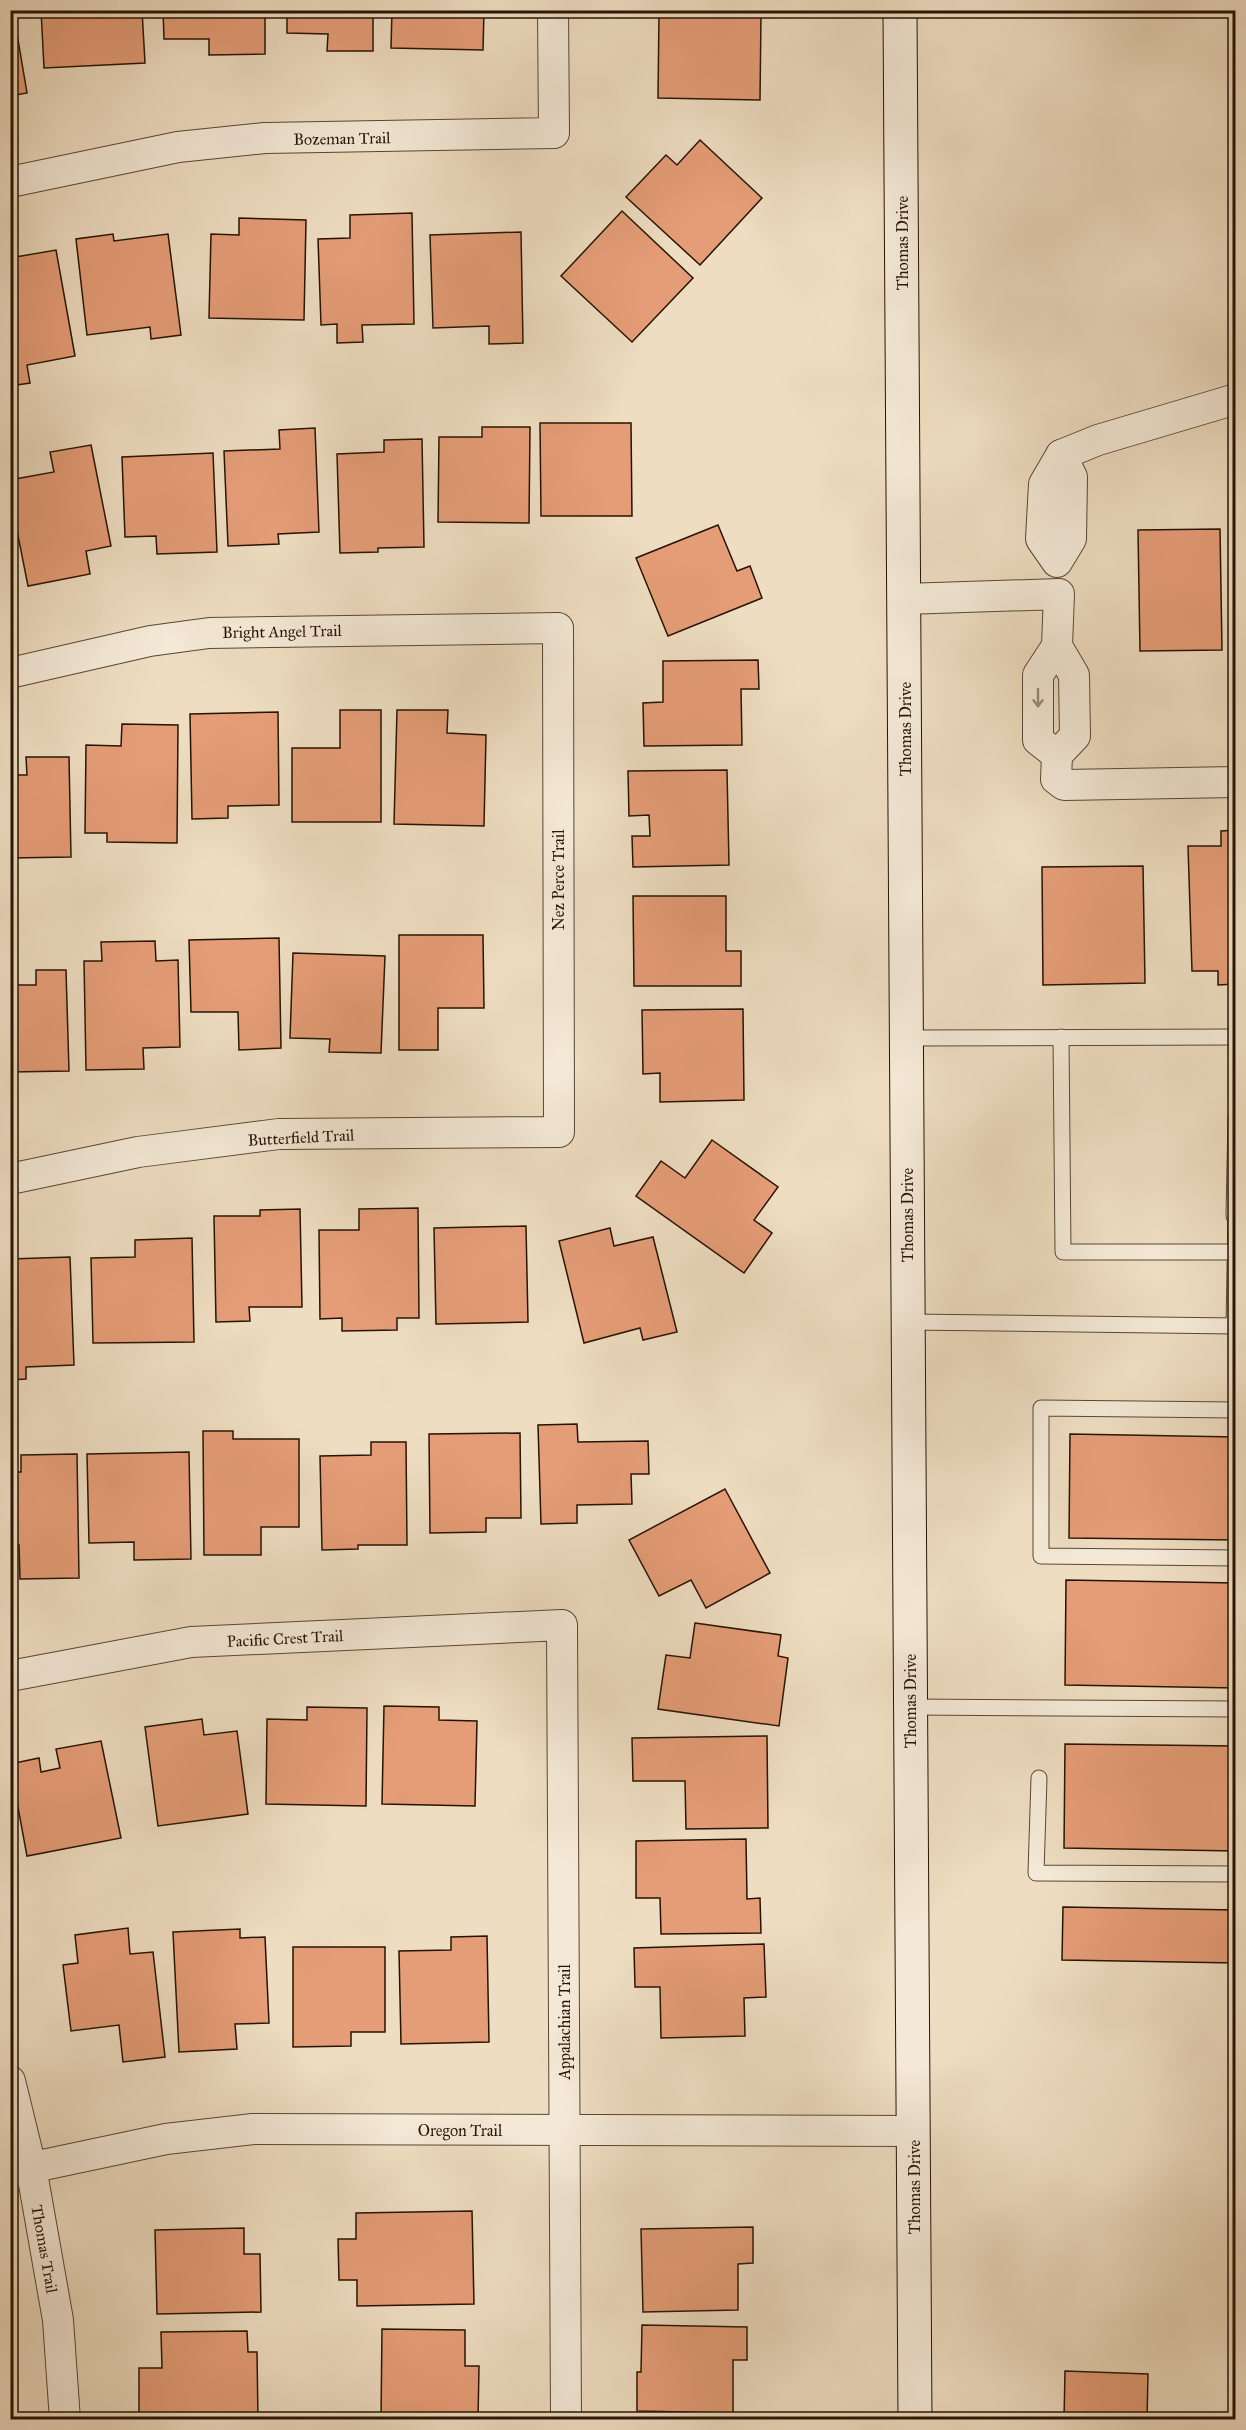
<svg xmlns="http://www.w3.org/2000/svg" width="1246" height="2430" font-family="'IM FELL Great Primer',serif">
	<rect width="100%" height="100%" fill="#eeddc1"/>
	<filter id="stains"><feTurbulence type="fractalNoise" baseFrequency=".00333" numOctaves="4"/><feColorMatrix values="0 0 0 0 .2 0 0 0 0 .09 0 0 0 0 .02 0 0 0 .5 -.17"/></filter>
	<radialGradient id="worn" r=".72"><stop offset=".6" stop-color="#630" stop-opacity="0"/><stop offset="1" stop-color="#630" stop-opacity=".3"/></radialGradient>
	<g fill="#e59d77" stroke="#271304" stroke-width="1.5">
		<path d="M10,10H13L27,93L10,96Z"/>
		<path d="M41,10H142L145,63L44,68Z"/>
		<path d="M163,10H265V54L209,55V39H164Z"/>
		<path d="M287,10H373V51H327L328,34L287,33Z"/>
		<path d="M392,10H484L483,50L391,48Z"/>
		<path d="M659,14L761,15L760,100L658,98Z"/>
		<path d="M700,140L762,198L700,265L626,197L666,155L677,165Z"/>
		<path d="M622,211L693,278L632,342L561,276Z"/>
		<path d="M412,213L414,324L362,325L363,342L337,343V324L321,325L318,239L350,238V215Z"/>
		<path d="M239,218L306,220L304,320L209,318L211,234L239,235Z"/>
		<path d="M521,232L523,343L489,344V326L433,328L430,235Z"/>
		<path d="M113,234L114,241L168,234L181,335L151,339L150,327L87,335L76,239Z"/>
		<path d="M56,250L75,356L27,365L30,383L10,386V258Z"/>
		<path d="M540,423H631L632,516H541Z"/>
		<path d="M482,427H530L529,523L438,522L439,437H482Z"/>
		<path d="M315,428L319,532L278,534L279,544L228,546L224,451L280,449L279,430Z"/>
		<path d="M422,439L424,547L378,548V552L340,553L337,454L384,452V440Z"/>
		<path d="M91,445L111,546L86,551L90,574L28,586L10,495V480L54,472L50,452Z"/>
		<path d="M213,453L217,552L157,554L156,536L125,537L122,457Z"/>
		<path d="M718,525L737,571L750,566L762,598L668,636L636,558Z"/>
		<path d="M1220,529L1222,650L1140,651L1138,530Z"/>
		<path d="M758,660L759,689H741L742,745L644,746L643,703L663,702V661Z"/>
		<path d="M340,710H381V822H292V748H340Z"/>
		<path d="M397,710H448L447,733L486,735L484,826L394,824Z"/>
		<path d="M278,712L279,805L228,806V818L192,819L190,714Z"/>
		<path d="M122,724L178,725L177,843L107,842V833H85L86,745L121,746Z"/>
		<path d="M26,757H69L71,857L10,858V775H27Z"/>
		<path d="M727,770L729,865L633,867L632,836H650L649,815L629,816L628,771Z"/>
		<path d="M1236,830V984L1218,985V971H1192L1188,846H1221V831Z"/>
		<path d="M1143,866L1145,983L1043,985L1042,867Z"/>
		<path d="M633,896H726V951H741V986H634Z"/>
		<path d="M399,935H483L484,1008H438V1050H399Z"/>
		<path d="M279,938L281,1048L239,1050L238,1012H191L189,940Z"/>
		<path d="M155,941L156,961L178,960L180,1047L143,1048L144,1069L86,1070L84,961H102L101,942Z"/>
		<path d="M293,953L385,956L381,1053L329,1052L330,1039L290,1038Z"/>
		<path d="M36,970H66L69,1071L10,1072V985H36Z"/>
		<path d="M743,1009L744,1100L660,1102V1073L643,1074L642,1010Z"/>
		<path d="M712,1140L778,1187L754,1220L772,1233L744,1273L636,1196L661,1161L685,1178Z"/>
		<path d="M418,1208L419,1318H397V1330L342,1331V1318L320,1319L319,1230H359V1209Z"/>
		<path d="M300,1209L302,1307H249L250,1321L216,1322L214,1216H260V1210Z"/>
		<path d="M526,1226L528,1322L436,1324L434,1228Z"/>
		<path d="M610,1228L614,1246L653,1237L677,1332L643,1340L640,1328L584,1343L559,1241Z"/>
		<path d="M192,1238L194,1342L93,1343L91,1258L135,1257V1240Z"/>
		<path d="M70,1257L74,1365L26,1367V1379L10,1380V1259Z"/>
		<path d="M577,1424L578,1442L648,1441L649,1474H631L632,1504L577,1505V1523L541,1524L538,1425Z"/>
		<path d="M203,1431H233V1439H299V1527H261V1555H204Z"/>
		<path d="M520,1433L521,1518H486V1532L430,1533L429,1434Z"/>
		<path d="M1070,1434L1236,1437V1540L1069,1538Z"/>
		<path d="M371,1442H406L407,1545H358V1549L322,1550L320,1456L371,1455Z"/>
		<path d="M189,1452L191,1559L134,1560V1542L89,1543L87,1454Z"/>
		<path d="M77,1454L79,1578L20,1579L19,1545H10V1472H21V1455Z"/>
		<path d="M725,1489L770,1573L706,1608L691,1580L659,1596L629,1540Z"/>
		<path d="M1066,1580L1236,1583V1688L1065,1685Z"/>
		<path d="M695,1623L781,1635L778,1656L788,1658L779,1726L658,1709L666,1655L690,1658Z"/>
		<path d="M384,1706L439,1707V1720L477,1721L475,1806L382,1804Z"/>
		<path d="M307,1707L367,1708L366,1806L266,1804L267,1719L307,1720Z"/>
		<path d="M202,1719L204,1735L237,1731L248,1814L158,1826L145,1727Z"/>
		<path d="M767,1736L768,1828L686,1829L685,1781H633L632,1738Z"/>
		<path d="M101,1741L121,1838L27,1856L10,1764L39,1758L41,1772L60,1768L56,1749Z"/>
		<path d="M1065,1744L1236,1746V1851L1064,1848Z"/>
		<path d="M746,1839L747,1899L760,1898L761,1933L661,1934L660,1898H636V1841Z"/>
		<path d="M1063,1907L1236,1910V1963L1062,1960Z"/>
		<path d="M128,1928L130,1954L153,1952L165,2057L123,2062L119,2025L71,2031L63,1965L78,1963L75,1935Z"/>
		<path d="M240,1929V1938L265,1937L269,2023L235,2024L237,2049L179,2052L173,1932Z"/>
		<path d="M487,1936L489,2042L401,2044L399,1951L451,1950V1937Z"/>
		<path d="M764,1944L766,1997L744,1998L745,2036L661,2038L660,1987H635L634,1948Z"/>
		<path d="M293,1947H385V2032H351V2046L293,2047Z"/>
		<path d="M472,2211L474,2304L357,2306V2280H339L338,2239H356V2213Z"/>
		<path d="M753,2227V2263L738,2264V2310L643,2312L641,2229Z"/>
		<path d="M244,2228V2254H260L261,2312L157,2314L155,2230Z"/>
		<path d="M642,2325L747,2327V2360H733V2413L637,2411V2372H641Z"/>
		<path d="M382,2329L465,2330V2366H479L478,2420L381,2419Z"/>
		<path d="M247,2331L248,2352H257L258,2420H139V2368H162L161,2332Z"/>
		<path d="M1065,2371L1148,2374L1147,2420H1064Z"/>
	</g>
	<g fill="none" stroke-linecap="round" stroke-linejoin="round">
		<g stroke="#594633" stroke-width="17">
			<g id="lane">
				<path d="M1061,1037L1063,1252H1234"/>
				<path d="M907,1038L1236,1037"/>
				<path d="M1234,1216L1236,1117"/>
				<path d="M908,1322L1236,1326"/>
				<path d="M1234,1326L1236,1216"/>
				<path d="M1236,1410L1041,1408V1556L1236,1558"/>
				<path d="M910,1707L1236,1709"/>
				<path d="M1039,1778L1036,1873L1236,1874"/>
			</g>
		</g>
		<g stroke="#594633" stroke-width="32">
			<g id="street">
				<path d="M10,182L178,147L265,138L554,133L553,10"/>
				<path d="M1061,455L1072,477L1071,539L1057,562L1041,539L1044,484Z"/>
				<path d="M1061,455L1098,440L1236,399"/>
				<path d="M904,599L1059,594L1057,646L1038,675V740L1057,755L1075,736L1074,675L1057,646"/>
				<path d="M10,673L150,641L209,633L558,628L559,1132L279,1134L138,1152L10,1179"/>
				<path d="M1057,755L1056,779L1064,785L1236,782"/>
				<path d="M10,1676L191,1642L562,1625L566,2420"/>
				<path d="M10,2081L31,2167L58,2320L65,2420"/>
				<path d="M10,2172L166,2139L253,2129L913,2131"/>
			</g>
		</g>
		<g stroke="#271304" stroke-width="35">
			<path id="secondary" d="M900,10L915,2420"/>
		</g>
		<use href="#lane" stroke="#f4e9d7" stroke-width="15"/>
		<use href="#street" stroke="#f4e9d7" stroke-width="30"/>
		<use href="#secondary" stroke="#f4e9d7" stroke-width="33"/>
	</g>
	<defs><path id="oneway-shaft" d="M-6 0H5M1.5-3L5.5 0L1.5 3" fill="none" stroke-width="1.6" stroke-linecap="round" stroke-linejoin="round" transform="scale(1.5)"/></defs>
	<use stroke="#988978" href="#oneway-shaft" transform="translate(1038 698) rotate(90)"/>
	<g text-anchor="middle" stroke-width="5" stroke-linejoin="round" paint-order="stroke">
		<g font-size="16" fill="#271304" stroke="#f4e9d7">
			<text transform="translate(342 138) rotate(-1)" y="6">Bozeman Trail</text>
			<text transform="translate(902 243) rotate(-90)" y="6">Thomas Drive</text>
			<text transform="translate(282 631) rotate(-1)" y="6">Bright Angel Trail</text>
			<text transform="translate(905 729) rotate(-90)" y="6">Thomas Drive</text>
			<text transform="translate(558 880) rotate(-90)" y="6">Nez Perce Trail</text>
			<text transform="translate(301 1137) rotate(-3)" y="6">Butterfield Trail</text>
			<text transform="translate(907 1215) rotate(-90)" y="6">Thomas Drive</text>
			<text transform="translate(285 1638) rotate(-3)" y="6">Pacific Crest Trail</text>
			<text transform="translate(910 1701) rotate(-90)" y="6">Thomas Drive</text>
			<text transform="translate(564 2022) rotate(-90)" y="6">Appalachian Trail</text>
			<text x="460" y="2136">Oregon Trail</text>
			<text transform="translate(914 2187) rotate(-90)" y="6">Thomas Drive</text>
			<text transform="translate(45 2249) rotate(80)" y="6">Thomas Trail</text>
		</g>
	</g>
	<rect width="1246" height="2430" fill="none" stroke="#eeddc1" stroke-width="36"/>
	<rect x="12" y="12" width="1222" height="2406" fill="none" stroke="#271304" stroke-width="3"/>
	<rect x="18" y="18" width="1210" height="2394" fill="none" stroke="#271304" stroke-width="1.5"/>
	<rect width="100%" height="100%" filter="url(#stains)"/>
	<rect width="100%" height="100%" fill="url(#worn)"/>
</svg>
